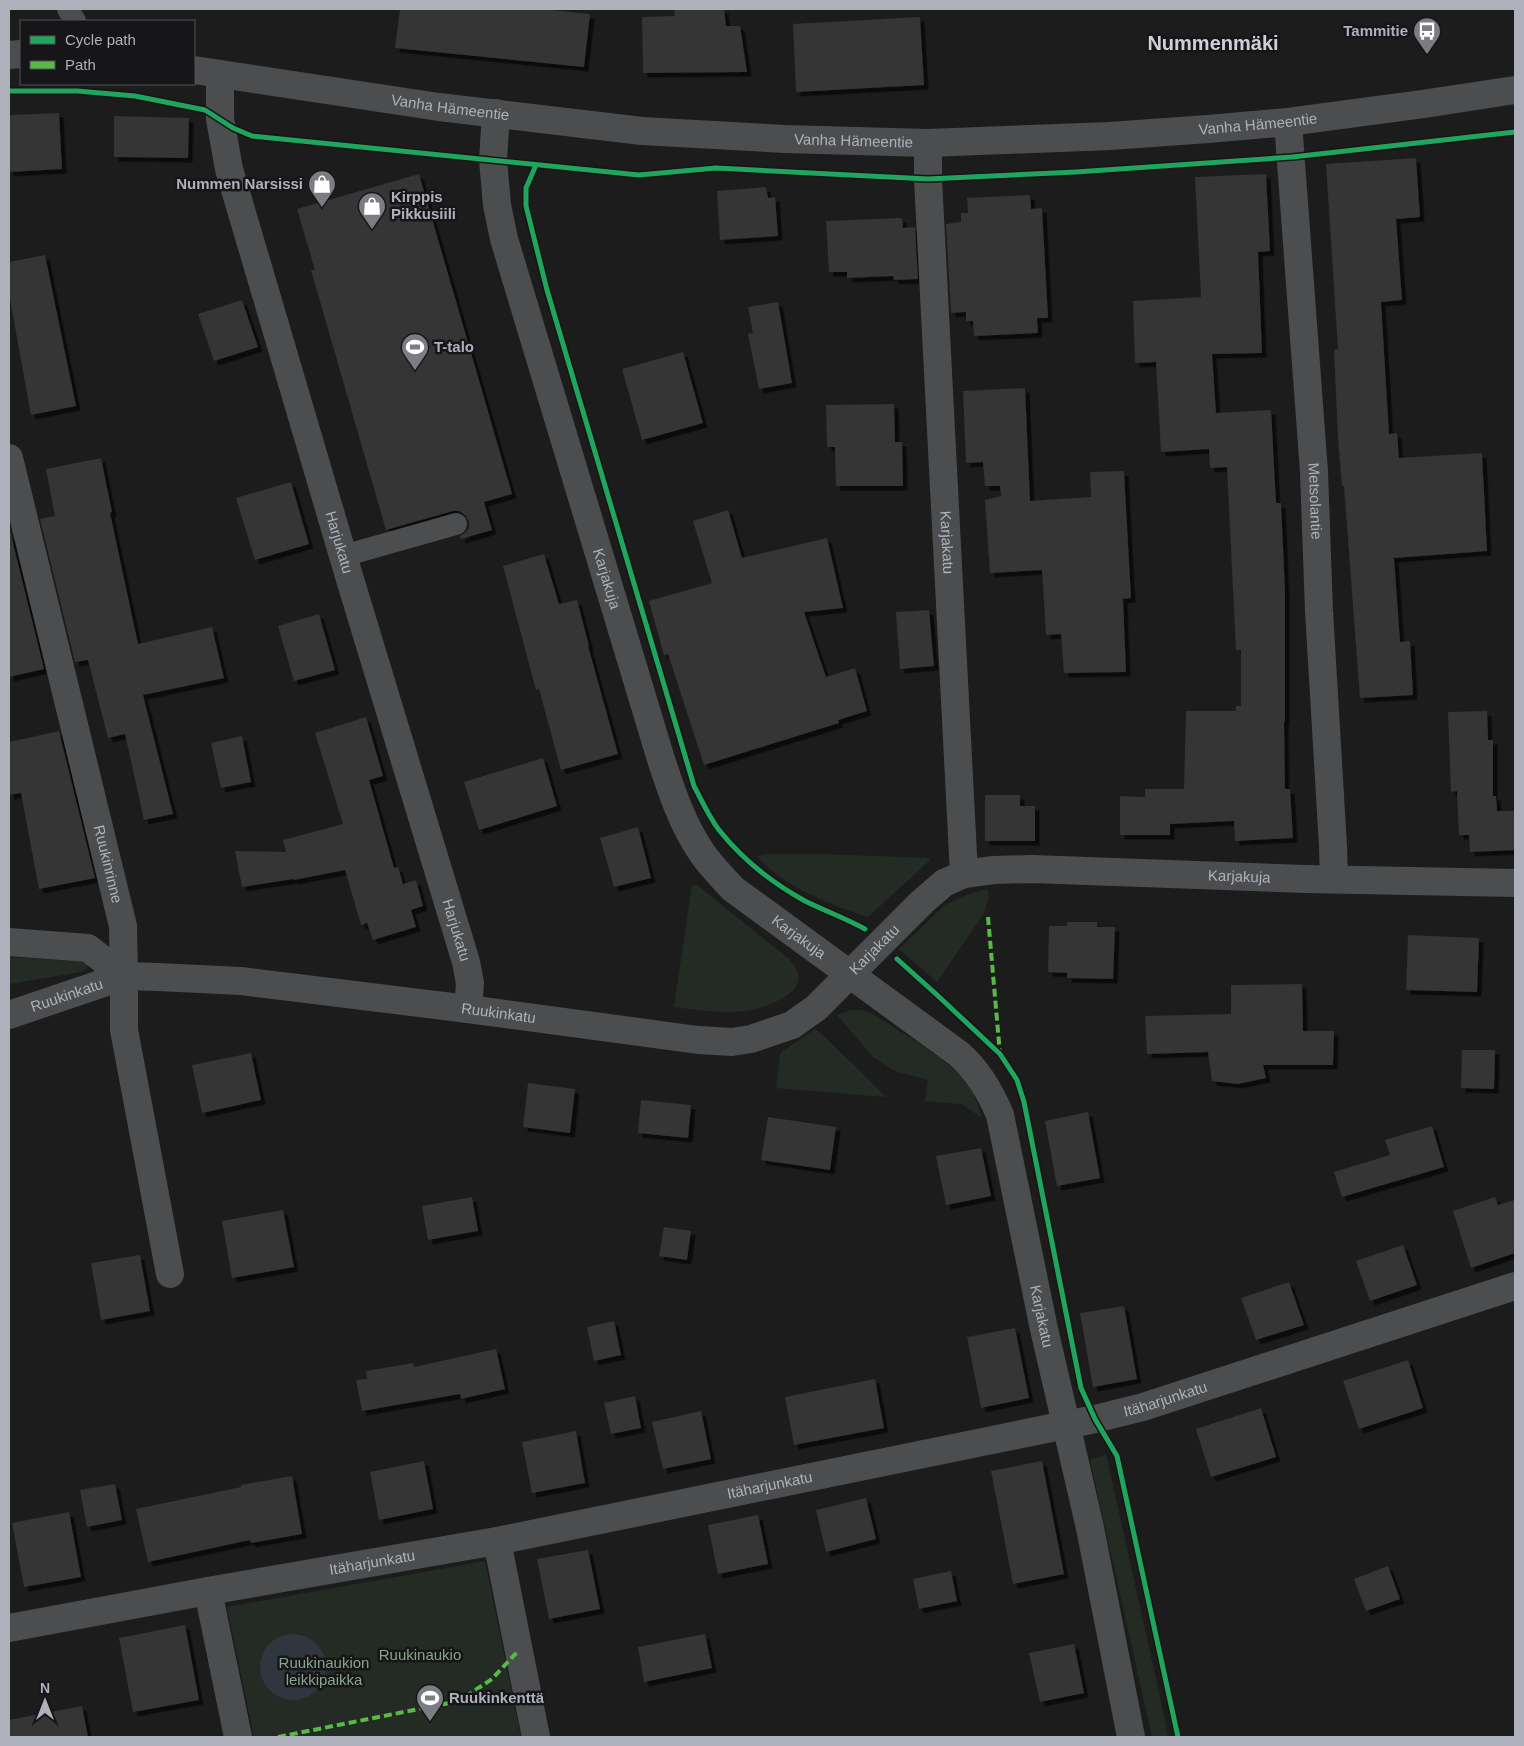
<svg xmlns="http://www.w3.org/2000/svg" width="1524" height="1746" font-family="Arial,sans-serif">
	<defs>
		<filter id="shadow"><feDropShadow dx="4.5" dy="4.5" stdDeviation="0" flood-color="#0009"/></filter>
	</defs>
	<rect width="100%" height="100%" fill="#1c1c1c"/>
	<g fill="#242b25">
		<path d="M768,854H820L929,858V861L868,917C831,905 783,887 757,856Z"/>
		<path d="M697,885L789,959C797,968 803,978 794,989C787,997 778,1001 768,1005C737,1017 706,1011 674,1007L691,891L692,886Z"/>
		<path d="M987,889L989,897L983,915L937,982L899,949L945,905L966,895Z"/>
		<path d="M9,957L84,962L87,963V968L81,972L9,984Z"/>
		<path d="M851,1010H862L871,1013C898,1031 948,1058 967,1083C975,1094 978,1106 982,1118L962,1104L925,1101L928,1080L895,1071L873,1057L837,1015Z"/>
		<path d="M815,1029L825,1037L886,1097L776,1088L780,1053Z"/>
		<path d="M1106,1454L1162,1706L1168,1737H1152L1090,1460Z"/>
		<path d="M485,1561L521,1737H254L227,1607Z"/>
	</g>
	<circle fill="#2f363d" cx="293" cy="1667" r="33"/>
	<g fill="#343434" filter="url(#shadow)">
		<path d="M400,9H541L590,14L584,67L395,48Z"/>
		<path d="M674,9H724L726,26H740L747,72L643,73L642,17L675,16Z"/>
		<path d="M920,17L924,85L796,92L793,24Z"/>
		<path d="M59,113L62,169L9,172V115Z"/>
		<path d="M114,116L189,118L188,158L114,157Z"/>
		<path d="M1416,158L1420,217L1396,219L1402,300L1381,302L1389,434L1397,433L1399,458L1482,453L1487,551L1394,558L1400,642L1410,641L1413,695L1360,698L1344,486H1342L1338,438L1334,350L1338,349L1326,164Z"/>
		<path d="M419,174L512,494L484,502L492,530L461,539L460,536L465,533L469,528V521L465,515L459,511H453L386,530L311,270H315L297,209Z"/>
		<path d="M1266,174L1270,251L1258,252L1262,353L1212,354L1216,413L1271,410L1276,503H1281L1285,591V722H1284L1285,789H1290L1293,838L1235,841L1234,821L1170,824V835H1120V796L1145,797V789H1184L1186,711H1236V706H1241V650H1236L1227,467L1210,468L1209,449L1161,452L1156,362L1135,363L1133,301L1201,297L1195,177Z"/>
		<path d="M766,187L768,198L775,197L778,236L720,240L717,191Z"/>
		<path d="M1030,195L1031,209L1042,208L1048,318H1037L1038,333L974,336L973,321H966V312L951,313L946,224L961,222V213H968L967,198Z"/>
		<path d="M902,218L903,228L915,227L918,279L894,280L893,276L847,278V272H829L826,221Z"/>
		<path d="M45,255L76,406L31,415L9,294V262Z"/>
		<path d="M242,300L258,347L214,361L198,314Z"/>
		<path d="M778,302L792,383L759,389L748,334L753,333L748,307Z"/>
		<path d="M683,352L703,423L642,440L622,369Z"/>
		<path d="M1025,388L1030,501L1091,497L1090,472L1124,471L1131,598L1123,599L1126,672L1064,673L1061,634L1046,635L1042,570L990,573L985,500L1001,496L1000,486H985L983,462L966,463L963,391Z"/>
		<path d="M894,404L895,442H902L903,486H836L835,447H827L826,405Z"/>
		<path d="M101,458L112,512L110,513L138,644L212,627L224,678L143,695L173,814L144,820L125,734L108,738L88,660L75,662L40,519L55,516L46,469Z"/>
		<path d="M291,482L309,544L255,560L236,498Z"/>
		<path d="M728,510L742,558L827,538L843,608L804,612L826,677L855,668L867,711L838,720L839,723L704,765L668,654L664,655L649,601L712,583L693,521Z"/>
		<path d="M9,527L44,669L9,677Z"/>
		<path d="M544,554L559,604L577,600L589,646H588L618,754L561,770L539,689L536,690L503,566Z"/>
		<path d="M929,610L934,666L900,669L896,612Z"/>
		<path d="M319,614L335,670L294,681L278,626Z"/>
		<path d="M1487,711L1488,740H1493V796H1496L1497,811H1515V850L1470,852L1469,835H1459L1457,791L1451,792L1448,712Z"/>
		<path d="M366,717L383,776L369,780L394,868L398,867L403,884L416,880L423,906L411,910L416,927L373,940L367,923L361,925L345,870L294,880L293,879L242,887L235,851L286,852L283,840L343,824L315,733Z"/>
		<path d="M59,731L95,878L39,889L21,793L9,795V742Z"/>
		<path d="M242,736L251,782L221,788L211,743Z"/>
		<path d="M543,758L557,806L479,830L464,782Z"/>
		<path d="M985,795H1020V806H1035V841H985Z"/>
		<path d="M638,827L651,878L614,887L600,838Z"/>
		<path d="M1067,922H1097V927H1115L1113,979L1067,978V973L1048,972L1049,926H1067Z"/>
		<path d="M1408,935L1479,938L1477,992L1406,990Z"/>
		<path d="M1302,984L1303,1031H1334L1333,1065H1263L1266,1078L1238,1084L1212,1081L1208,1052L1147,1054L1145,1016L1231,1014V985Z"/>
		<path d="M1462,1050H1495L1494,1089L1461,1088Z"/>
		<path d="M251,1053L261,1100L202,1113L192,1065Z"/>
		<path d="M528,1083L575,1089L570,1133L523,1127Z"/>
		<path d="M641,1100L691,1105L688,1138L638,1133Z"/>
		<path d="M1088,1112L1100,1178L1057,1186L1045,1121Z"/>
		<path d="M768,1117L836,1127L830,1170L761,1160Z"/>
		<path d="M1432,1126L1444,1167L1342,1197L1334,1172L1390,1155L1385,1140Z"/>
		<path d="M981,1148L991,1196L946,1205L936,1156Z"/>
		<path d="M472,1197L478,1231L428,1240L422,1206Z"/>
		<path d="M1495,1197L1498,1205L1515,1200V1253L1471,1268L1453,1211Z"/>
		<path d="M283,1210L294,1267L232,1278L222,1221Z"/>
		<path d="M664,1227L691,1231L687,1260L659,1256Z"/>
		<path d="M1403,1245L1417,1285L1370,1301L1356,1261Z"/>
		<path d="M140,1255L150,1311L101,1320L91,1263Z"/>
		<path d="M1289,1282L1304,1325L1256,1340L1241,1298Z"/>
		<path d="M1124,1306L1137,1379L1093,1387L1080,1313Z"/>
		<path d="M614,1321L621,1355L594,1361L587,1327Z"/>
		<path d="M1015,1328L1029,1398L981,1408L967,1337Z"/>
		<path d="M496,1349L505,1389L461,1399L460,1394L362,1411L356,1380L367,1379L366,1371L413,1363L414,1367Z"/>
		<path d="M1408,1360L1423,1408L1359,1429L1343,1381Z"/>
		<path d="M875,1379L884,1428L794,1445L785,1397Z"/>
		<path d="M635,1396L641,1428L611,1434L604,1403Z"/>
		<path d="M1261,1408L1276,1457L1211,1477L1196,1429Z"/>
		<path d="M701,1411L711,1459L663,1469L652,1422Z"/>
		<path d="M576,1431L585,1483L532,1493L522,1442Z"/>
		<path d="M424,1461L433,1509L379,1520L370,1472Z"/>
		<path d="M1042,1461L1064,1574L1013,1584L991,1471Z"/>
		<path d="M292,1476L302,1534L251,1543L250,1540L148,1562L136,1509L241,1487V1485Z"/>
		<path d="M115,1484L122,1520L87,1527L80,1490Z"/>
		<path d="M866,1498L876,1539L826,1552L816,1510Z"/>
		<path d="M69,1512L81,1577L24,1587L12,1523Z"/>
		<path d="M758,1515L768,1564L718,1574L708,1525Z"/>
		<path d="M588,1550L600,1609L549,1619L537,1559Z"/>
		<path d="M1388,1566L1400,1599L1366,1611L1354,1579Z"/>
		<path d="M951,1571L957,1601L919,1609L913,1579Z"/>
		<path d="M185,1625L199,1700L133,1712L119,1638Z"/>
		<path d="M705,1634L712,1668L644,1682L638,1647Z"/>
		<path d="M1074,1644L1084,1693L1040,1702L1029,1653Z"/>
		<path d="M82,1706L88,1737H9V1720Z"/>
	</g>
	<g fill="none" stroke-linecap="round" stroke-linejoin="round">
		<g stroke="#4c4d4e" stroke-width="22">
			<path d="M68,9L75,21"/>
			<path d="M343,556L456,524"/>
		</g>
		<g stroke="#4c4d4e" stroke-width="28">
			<path id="s1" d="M220,74V119L229,169L349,576L466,962L470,983L468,1009"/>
			<path id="s2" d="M496,113L493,160L497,205L504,239L660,756C671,790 682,824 702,853C711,866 722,877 733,889L959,1054C978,1071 990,1091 1000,1115L1044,1329L1090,1528L1131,1737"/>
			<path id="s3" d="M1288,122L1314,472L1319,611L1333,846L1334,879"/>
			<path id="s4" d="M928,143V179L964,874"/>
			<path id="s5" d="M9,458L123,926L124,976V1030L170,1274"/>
			<path d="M9,942L88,948L124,976"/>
			<path id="s6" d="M9,1015L124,976L158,977L241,981L468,1009L698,1040L732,1042L751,1039L792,1025L816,1008L922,902L944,883L964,874L994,870L1032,869L1306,879L1515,883"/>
			<path d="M497,1541L536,1737"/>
			<path d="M208,1591L238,1737"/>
			<path id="s7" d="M9,1628L208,1591L497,1541L1095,1419L1143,1407L1515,1286"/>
		</g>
		<g stroke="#4c4d4e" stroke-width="28">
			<path d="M9,55L21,54"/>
			<path id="s8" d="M194,70L439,107L642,131L785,139L928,143L1110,136L1208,129L1288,122L1423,104L1515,90"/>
		</g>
		<g stroke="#58b947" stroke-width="4" stroke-dasharray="8 4" stroke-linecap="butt">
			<path d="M988,917L1000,1054"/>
			<path d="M278,1737L459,1701L492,1679L519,1650"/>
		</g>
		<g stroke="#161518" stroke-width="8">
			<g id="cycleway">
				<path d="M9,91H77L135,96L205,110L233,128L252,136L639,175L716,168L928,179L1076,172L1292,157L1515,132"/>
				<path d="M536,165L526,188V206L547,290L694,786C702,801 709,817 719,830C743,860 772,883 805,901C825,911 845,918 865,929"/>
				<path d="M897,959L936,994L1000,1054L1017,1080L1024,1102L1081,1388L1095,1419L1117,1456L1178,1737"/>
			</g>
		</g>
		<use href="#cycleway" stroke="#20a55d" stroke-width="5"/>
	</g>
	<defs>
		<g id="bus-pin" transform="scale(1.4375)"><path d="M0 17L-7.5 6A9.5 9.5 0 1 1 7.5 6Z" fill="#7b7d83" stroke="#161518"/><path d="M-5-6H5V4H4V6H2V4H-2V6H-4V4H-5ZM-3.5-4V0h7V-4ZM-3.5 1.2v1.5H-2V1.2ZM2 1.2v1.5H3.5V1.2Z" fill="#fff"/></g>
		<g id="shop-pin" transform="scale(1.4375)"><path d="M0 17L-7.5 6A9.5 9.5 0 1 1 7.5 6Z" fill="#7b7d83" stroke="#161518"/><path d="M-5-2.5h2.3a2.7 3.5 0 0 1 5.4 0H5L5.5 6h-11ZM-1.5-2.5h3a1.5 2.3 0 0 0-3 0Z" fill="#fff"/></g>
		<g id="stadium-pin" transform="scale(1.4375)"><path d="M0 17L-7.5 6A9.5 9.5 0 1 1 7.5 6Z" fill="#7b7d83" stroke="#161518"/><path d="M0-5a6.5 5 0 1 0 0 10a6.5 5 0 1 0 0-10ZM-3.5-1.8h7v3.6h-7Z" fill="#fff"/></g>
	</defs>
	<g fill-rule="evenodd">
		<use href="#bus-pin" x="1427" y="31"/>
		<use href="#shop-pin" x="322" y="184"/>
		<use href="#shop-pin" x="372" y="206"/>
		<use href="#stadium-pin" x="415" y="347"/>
		<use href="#stadium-pin" x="430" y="1698"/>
	</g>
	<g text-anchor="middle" stroke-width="5" stroke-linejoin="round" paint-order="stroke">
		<g font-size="15" font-weight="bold" fill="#aeb1bb" stroke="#161518" text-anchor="start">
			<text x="1408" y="36" text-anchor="end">Tammitie</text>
			<text x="303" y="189" text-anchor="end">Nummen Narsissi</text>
			<text x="391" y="202">Kirppis<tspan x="391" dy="17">Pikkusiili</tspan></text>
			<text x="434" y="352">T-talo</text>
			<text x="449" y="1703">Ruukinkenttä</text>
		</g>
		<g font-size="15" fill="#aeb1bb" stroke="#161518">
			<text dy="5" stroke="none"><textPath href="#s8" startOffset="259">Vanha Hämeentie</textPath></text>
			<text dy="5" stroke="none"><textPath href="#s8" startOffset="1069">Vanha Hämeentie</textPath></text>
			<text dy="5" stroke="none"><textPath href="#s8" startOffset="664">Vanha Hämeentie</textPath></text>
			<text dy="5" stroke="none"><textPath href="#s3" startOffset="380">Metsolantie</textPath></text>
			<text dy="5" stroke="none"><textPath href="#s1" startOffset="485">Harjukatu</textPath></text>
			<text dy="5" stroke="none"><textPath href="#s4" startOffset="400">Karjakatu</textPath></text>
			<text dy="5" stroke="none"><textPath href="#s2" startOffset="482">Karjakuja</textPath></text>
			<text dy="5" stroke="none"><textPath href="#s5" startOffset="418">Ruukinrinne</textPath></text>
			<text dy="5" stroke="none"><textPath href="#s6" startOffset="1302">Karjakuja</textPath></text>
			<text dy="5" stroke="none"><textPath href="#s1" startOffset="890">Harjukatu</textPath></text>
			<text dy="5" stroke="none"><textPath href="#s2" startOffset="902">Karjakuja</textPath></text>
			<text dy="5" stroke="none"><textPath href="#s6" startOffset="908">Karjakatu</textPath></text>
			<text dy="5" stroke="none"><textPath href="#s6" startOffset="61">Ruukinkatu</textPath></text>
			<text dy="5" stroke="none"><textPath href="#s6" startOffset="498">Ruukinkatu</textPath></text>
			<text dy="5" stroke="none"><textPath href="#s2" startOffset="1380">Karjakatu</textPath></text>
			<text dy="5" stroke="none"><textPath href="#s7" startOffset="1179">Itäharjunkatu</textPath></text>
			<text dy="5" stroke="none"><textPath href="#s7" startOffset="774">Itäharjunkatu</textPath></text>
			<text dy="5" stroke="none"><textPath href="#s7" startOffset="369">Itäharjunkatu</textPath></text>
		</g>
		<g font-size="15" fill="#87a58a" stroke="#161518">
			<text x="420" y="1660">Ruukinaukio</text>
			<text x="324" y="1668">Ruukinaukion<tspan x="324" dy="17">leikkipaikka</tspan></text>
		</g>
		<g font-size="20" font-weight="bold" fill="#cfd1d7" stroke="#161518">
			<text x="1213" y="50">Nummenmäki</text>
		</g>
	</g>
	<rect width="1524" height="1746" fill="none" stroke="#aeb1bb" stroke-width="20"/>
	<rect x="20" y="20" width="175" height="65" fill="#161518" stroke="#535359"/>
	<rect x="30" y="36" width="25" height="8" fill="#20a55d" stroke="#535359"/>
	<text x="65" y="45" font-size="15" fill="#aeb1bb">Cycle path</text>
	<rect x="30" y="61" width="25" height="8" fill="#58b947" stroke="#535359"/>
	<text x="65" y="70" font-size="15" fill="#aeb1bb">Path</text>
	<g transform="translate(45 1701)" stroke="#161518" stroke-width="4" paint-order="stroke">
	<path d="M0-4L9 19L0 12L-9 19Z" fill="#aeb1bb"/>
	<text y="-8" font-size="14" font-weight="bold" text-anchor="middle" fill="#aeb1bb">N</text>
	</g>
</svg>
